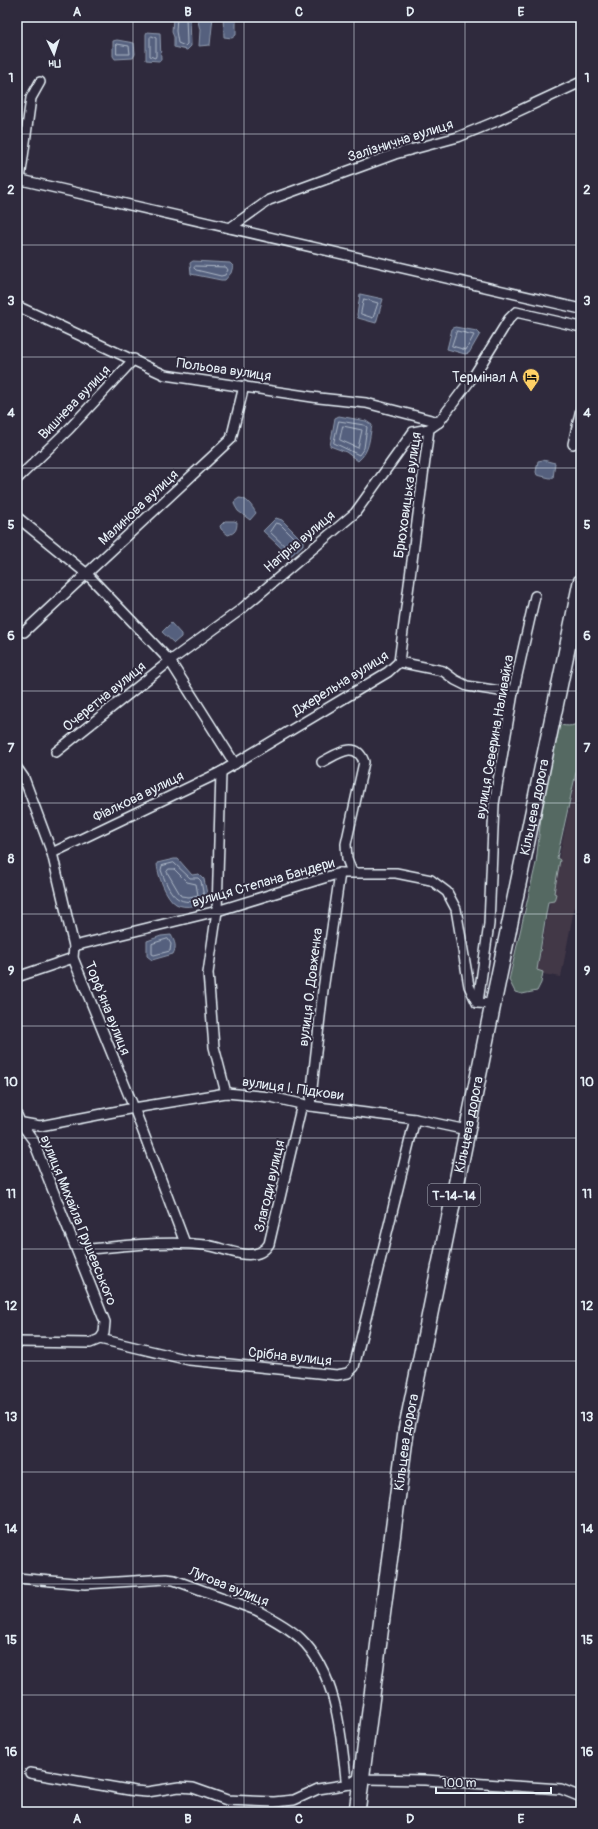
<svg xmlns="http://www.w3.org/2000/svg" width="598" height="1829" font-family="Pangolin,sans-serif">
	<rect width="100%" height="100%" fill="#2f2a3d"/>
	<filter id="ink" filterUnits="userSpaceOnUse"><feTurbulence type="fractalNoise" baseFrequency=".025" numOctaves="2"/><feDisplacementMap in="SourceGraphic" scale="8" xChannelSelector="R" yChannelSelector="G"/><feConvolveMatrix kernelMatrix="1 2 1 2 8 2 1 2 1" color-interpolation-filters="sRGB"/></filter>
	<g filter="url(#ink)">
		<path fill="#423747" d="M581,753V901L574,909L561,977L537,973L551,895Z"/>
		<path fill="#556962" stroke="#9eadad" d="M581,718V750L557,858L560,860L554,893L556,894L554,901L548,902L537,970L543,972L541,983L537,991L522,994L515,992L509,980L536,863L544,790L559,725C567,726 577,728 581,718Z"/>
		<g fill="#55617e" stroke="#909baf">
			<path d="M173,17H190L191,46L187,50L174,47V37L172,32Z"/>
			<path d="M197,17H213L210,45L199,46L200,30Z"/>
			<path d="M223,17H236V35L232,38L224,37Z"/>
			<path d="M147,32L160,33L161,60L159,61L146,60V34Z"/>
			<path d="M117,40L134,43L135,54L133,58L115,59L113,56V41Z"/>
			<path d="M193,261L230,263L233,266L231,273L225,280H221L191,274L190,263Z"/>
			<path d="M360,294L383,299L376,323L358,318L357,315Z"/>
			<path d="M455,327L477,331L480,334L469,353L465,354L447,349L452,329Z"/>
			<path d="M339,416L366,421L372,425C369,439 370,451 358,461L346,452L330,446L335,418Z"/>
			<path d="M543,460L555,463L553,478H550L537,475L536,472L538,461Z"/>
			<path d="M239,498C247,498 252,506 256,513L250,520L238,511L235,506L234,502Z"/>
			<path d="M276,518L282,520L303,541V545L292,555L290,556L263,531Z"/>
			<path d="M225,521H234L237,522C237,530 235,533 228,535L221,529L220,526Z"/>
			<path d="M171,623L181,634V637L174,643L162,632Z"/>
			<path d="M174,859H178L192,875L199,874L204,879L208,899C201,906 185,909 176,904C166,898 157,874 157,863Z"/>
			<path d="M171,935C175,942 177,947 173,954L152,960L147,956V941L161,936Z"/>
		</g>
		<g fill="none" stroke-linecap="round" stroke-linejoin="round">
			<g stroke="#adb7c7" stroke-width="1">
				<path d="M177,17L176,31L178,43L185,46L187,44L186,17"/>
				<path d="M152,36L156,38V56L155,58L150,56V38Z"/>
				<path d="M117,44L129,46L130,54H117Z"/>
				<path d="M196,266L226,267L228,270L225,275L221,276L196,270L194,268Z"/>
				<path d="M364,299L378,303L373,318L361,314Z"/>
				<path d="M457,331L474,335L466,350L452,346Z"/>
				<path d="M339,421L364,425L367,427L364,448L359,455L334,443Z"/>
				<path d="M343,426L362,430L358,448L340,440Z"/>
				<path d="M276,523L280,524L298,542L292,550H289L270,532Z"/>
				<path d="M174,863L190,878H198L201,881L204,897L202,899C176,908 169,892 161,870L162,866Z"/>
				<path d="M169,869H174L187,882L196,884L198,895L189,897L181,896L167,872Z"/>
				<path d="M168,939L171,944L170,951L154,955L152,954V944Z"/>
			</g>
			<g stroke="#e8f1f8" stroke-width="12">
				<g id="minor">
					<path d="M17,179L581,309"/>
					<path d="M20,179L31,98L40,82"/>
					<path d="M230,228L269,200L395,154L458,137L497,121L581,82"/>
					<path d="M17,306L165,375L319,398L366,403L439,422"/>
					<path d="M573,444L581,409"/>
					<path d="M17,479L69,429L134,359"/>
					<path d="M17,517L87,574L170,661L235,764"/>
					<path d="M24,632L231,439L244,386"/>
					<path d="M399,662L429,429L439,422L475,374L509,319L516,312L581,327"/>
					<path d="M399,662L443,671L455,680L467,686L513,693"/>
					<path d="M56,752L170,661L239,611L355,513L413,432L429,429"/>
					<path d="M322,762C336,755 356,739 364,762L346,844L347,859L352,872"/>
					<path d="M17,768L24,778L52,853L74,946L73,958L134,1108L185,1243"/>
					<path d="M221,772L217,911L208,973L214,1047L226,1093"/>
					<path d="M52,853L221,772L388,672L399,662"/>
					<path d="M74,946L217,911L340,873H396L431,880L447,892L456,909L469,986L477,1003L493,1004"/>
					<path d="M17,977L73,958"/>
					<path d="M478,1002L489,924L494,804L513,693L535,596"/>
					<path d="M310,1106L323,990L340,873"/>
					<path d="M17,1115L20,1122L33,1140L105,1322L104,1333L100,1339"/>
					<path d="M17,1122L40,1126L134,1108L226,1093L271,1097L310,1106L415,1119L467,1130"/>
					<path d="M77,1250C119,1247 163,1240 205,1245C225,1247 255,1266 269,1244L302,1104"/>
					<path d="M17,1342L90,1343L100,1339L189,1360L337,1375L348,1373L354,1367L415,1119"/>
					<path d="M17,1578L85,1584L166,1579L174,1580L256,1610C271,1618 288,1627 300,1638C336,1672 341,1732 346,1779L350,1784L362,1776L367,1779L425,1780L561,1789L581,1797"/>
					<path d="M30,1773L135,1791L147,1792L179,1787L193,1788L227,1800L274,1802L294,1800L318,1789L350,1784"/>
				</g>
			</g>
			<g stroke="#e8f1f8" stroke-width="18">
				<g id="trunk">
					<path id="s1" d="M357,1812L406,1431L493,1004L581,582"/>
				</g>
			</g>
			<use href="#minor" stroke="#2f2a3d" stroke-width="9"/>
			<use href="#trunk" stroke="#2f2a3d" stroke-width="15"/>
		</g>
	</g>
	<path fill="none" stroke="#e8f1f8" stroke-width="1" stroke-opacity="0.55" d="M133,17V1812M244,17V1812M354,17V1812M465,17V1812M17,134H581M17,245H581M17,357H581M17,468H581M17,580H581M17,691H581M17,803H581M17,914H581M17,1026H581M17,1138H581M17,1249H581M17,1361H581M17,1472H581M17,1584H581M17,1695H581"/>
	<defs>
		<g id="hotel-pin" transform="scale(0.9)"><path d="M0 17L-7.5 6A9.5 9.5 0 1 1 7.5 6Z" fill="#ffd166" stroke="#2f2a3d"/><path d="M-6-4.5h1.5V1H6V5H4.5V3h-9V5H-6ZM-4 0a1.8 1.8 0 1 1 3.6 0ZM.5 0V-2.5h3Q6-2.5 6 0Z" fill="#111"/></g>
	</defs>
	<g fill-rule="evenodd">
		<use href="#hotel-pin" x="531" y="377"/>
	</g>
	<g text-anchor="middle" stroke-width="4" stroke-linejoin="round" paint-order="stroke">
		<rect fill="#2f2a3d" stroke="#b0b5c0" stroke-width="1" x="428" y="1184" width="52" height="22" rx="3"/>
		<g font-size="13" font-weight="bold" fill="#e8f1f8">
			<text x="454" y="1200">Т-14-14</text>
		</g>
		<g font-size="14" fill="#e8f1f8" stroke="#2f2a3d">
			<text transform="translate(400 140) rotate(-18)" y="5">Залізнична вулиця</text>
			<text transform="translate(224 369) rotate(8)" y="5">Польова вулиця</text>
			<text transform="translate(74 402) rotate(-46)" y="5">Вишнева вулиця</text>
			<text transform="translate(407 495) rotate(-82)" y="5">Брюховицька вулиця</text>
			<text transform="translate(138 507) rotate(-43)" y="5">Малинова вулиця</text>
			<text transform="translate(299 541) rotate(-40)" y="5">Нагірна вулиця</text>
			<text transform="translate(340 683) rotate(-32)" y="5">Джерельна вулиця</text>
			<text transform="translate(104 696) rotate(-39)" y="5">Очеретна вулиця</text>
			<text transform="translate(494 737) rotate(-80)" y="5">вулиця Северина Наливайка</text>
			<text transform="translate(138 796) rotate(-26)" y="5">Фіалкова вулиця</text>
			<text dy="5" stroke="none"><textPath href="#s1" startOffset="1021">Кільцева дорога</textPath></text>
			<text transform="translate(263 882) rotate(-16)" y="5">вулиця Степана Бандери</text>
			<text transform="translate(310 987) rotate(-83)" y="5">вулиця О. Довженка</text>
			<text transform="translate(108 1008) rotate(68)" y="5">Торф'яна вулиця</text>
			<text transform="translate(293 1088) rotate(8)" y="5">вулиця І. Підкови</text>
			<text dy="5" stroke="none"><textPath href="#s1" startOffset="697">Кільцева дорога</textPath></text>
			<text transform="translate(269 1186) rotate(-77)" y="5">Злагоди вулиця</text>
			<text transform="translate(79 1220) rotate(68)" y="5">вулиця Михайла Грушевського</text>
			<text transform="translate(290 1356) rotate(6)" y="5">Срібна вулиця</text>
			<text dy="5" stroke="none"><textPath href="#s1" startOffset="373">Кільцева дорога</textPath></text>
			<text transform="translate(229 1586) rotate(22)" y="5">Лугова вулиця</text>
		</g>
		<g font-size="14" fill="#e8f1f8" stroke="#2f2a3d" text-anchor="end">
			<text x="518" y="382">Термінал А</text>
		</g>
	</g>
	<rect width="598" height="1829" fill="none" stroke="#2f2a3d" stroke-width="44"/>
	<g transform="translate(54 54) rotate(176)" stroke="#2f2a3d" stroke-width="3" paint-order="stroke">
	<path d="M0-3L7 15L0 10L-7 15Z" fill="#e8f1f8"/>
	<text y="-6" font-size="11" font-weight="bold" text-anchor="middle" fill="#e8f1f8">Пн</text>
	</g>
	<path d="M436 1787v6h115v-6" fill="none" stroke="#e8f1f8" stroke-width="2"/>
	<text x="442" y="1787" font-size="12" fill="#e8f1f8" stroke="#2f2a3d" stroke-width="3" paint-order="stroke">100 m</text>
	<rect x="22" y="22" width="554" height="1785" fill="none" stroke="#e8f1f8" stroke-width="1.5"/>
	<g font-size="13" text-anchor="middle" font-weight="bold" fill="#e8f1f8">
		<text x="77" y="16">A</text>
		<text x="188" y="16">B</text>
		<text x="299" y="16">C</text>
		<text x="410" y="16">D</text>
		<text x="521" y="16">E</text>
		<text x="11" y="82">1</text>
		<text x="587" y="82">1</text>
		<text x="11" y="194">2</text>
		<text x="587" y="194">2</text>
		<text x="11" y="305">3</text>
		<text x="587" y="305">3</text>
		<text x="11" y="417">4</text>
		<text x="587" y="417">4</text>
		<text x="11" y="529">5</text>
		<text x="587" y="529">5</text>
		<text x="11" y="640">6</text>
		<text x="587" y="640">6</text>
		<text x="11" y="752">7</text>
		<text x="587" y="752">7</text>
		<text x="11" y="863">8</text>
		<text x="587" y="863">8</text>
		<text x="11" y="975">9</text>
		<text x="587" y="975">9</text>
		<text x="11" y="1086">10</text>
		<text x="587" y="1086">10</text>
		<text x="11" y="1198">11</text>
		<text x="587" y="1198">11</text>
		<text x="11" y="1310">12</text>
		<text x="587" y="1310">12</text>
		<text x="11" y="1421">13</text>
		<text x="587" y="1421">13</text>
		<text x="11" y="1533">14</text>
		<text x="587" y="1533">14</text>
		<text x="11" y="1644">15</text>
		<text x="587" y="1644">15</text>
		<text x="11" y="1756">16</text>
		<text x="587" y="1756">16</text>
		<text x="77" y="1823">A</text>
		<text x="188" y="1823">B</text>
		<text x="299" y="1823">C</text>
		<text x="410" y="1823">D</text>
		<text x="521" y="1823">E</text>
	</g>
</svg>
